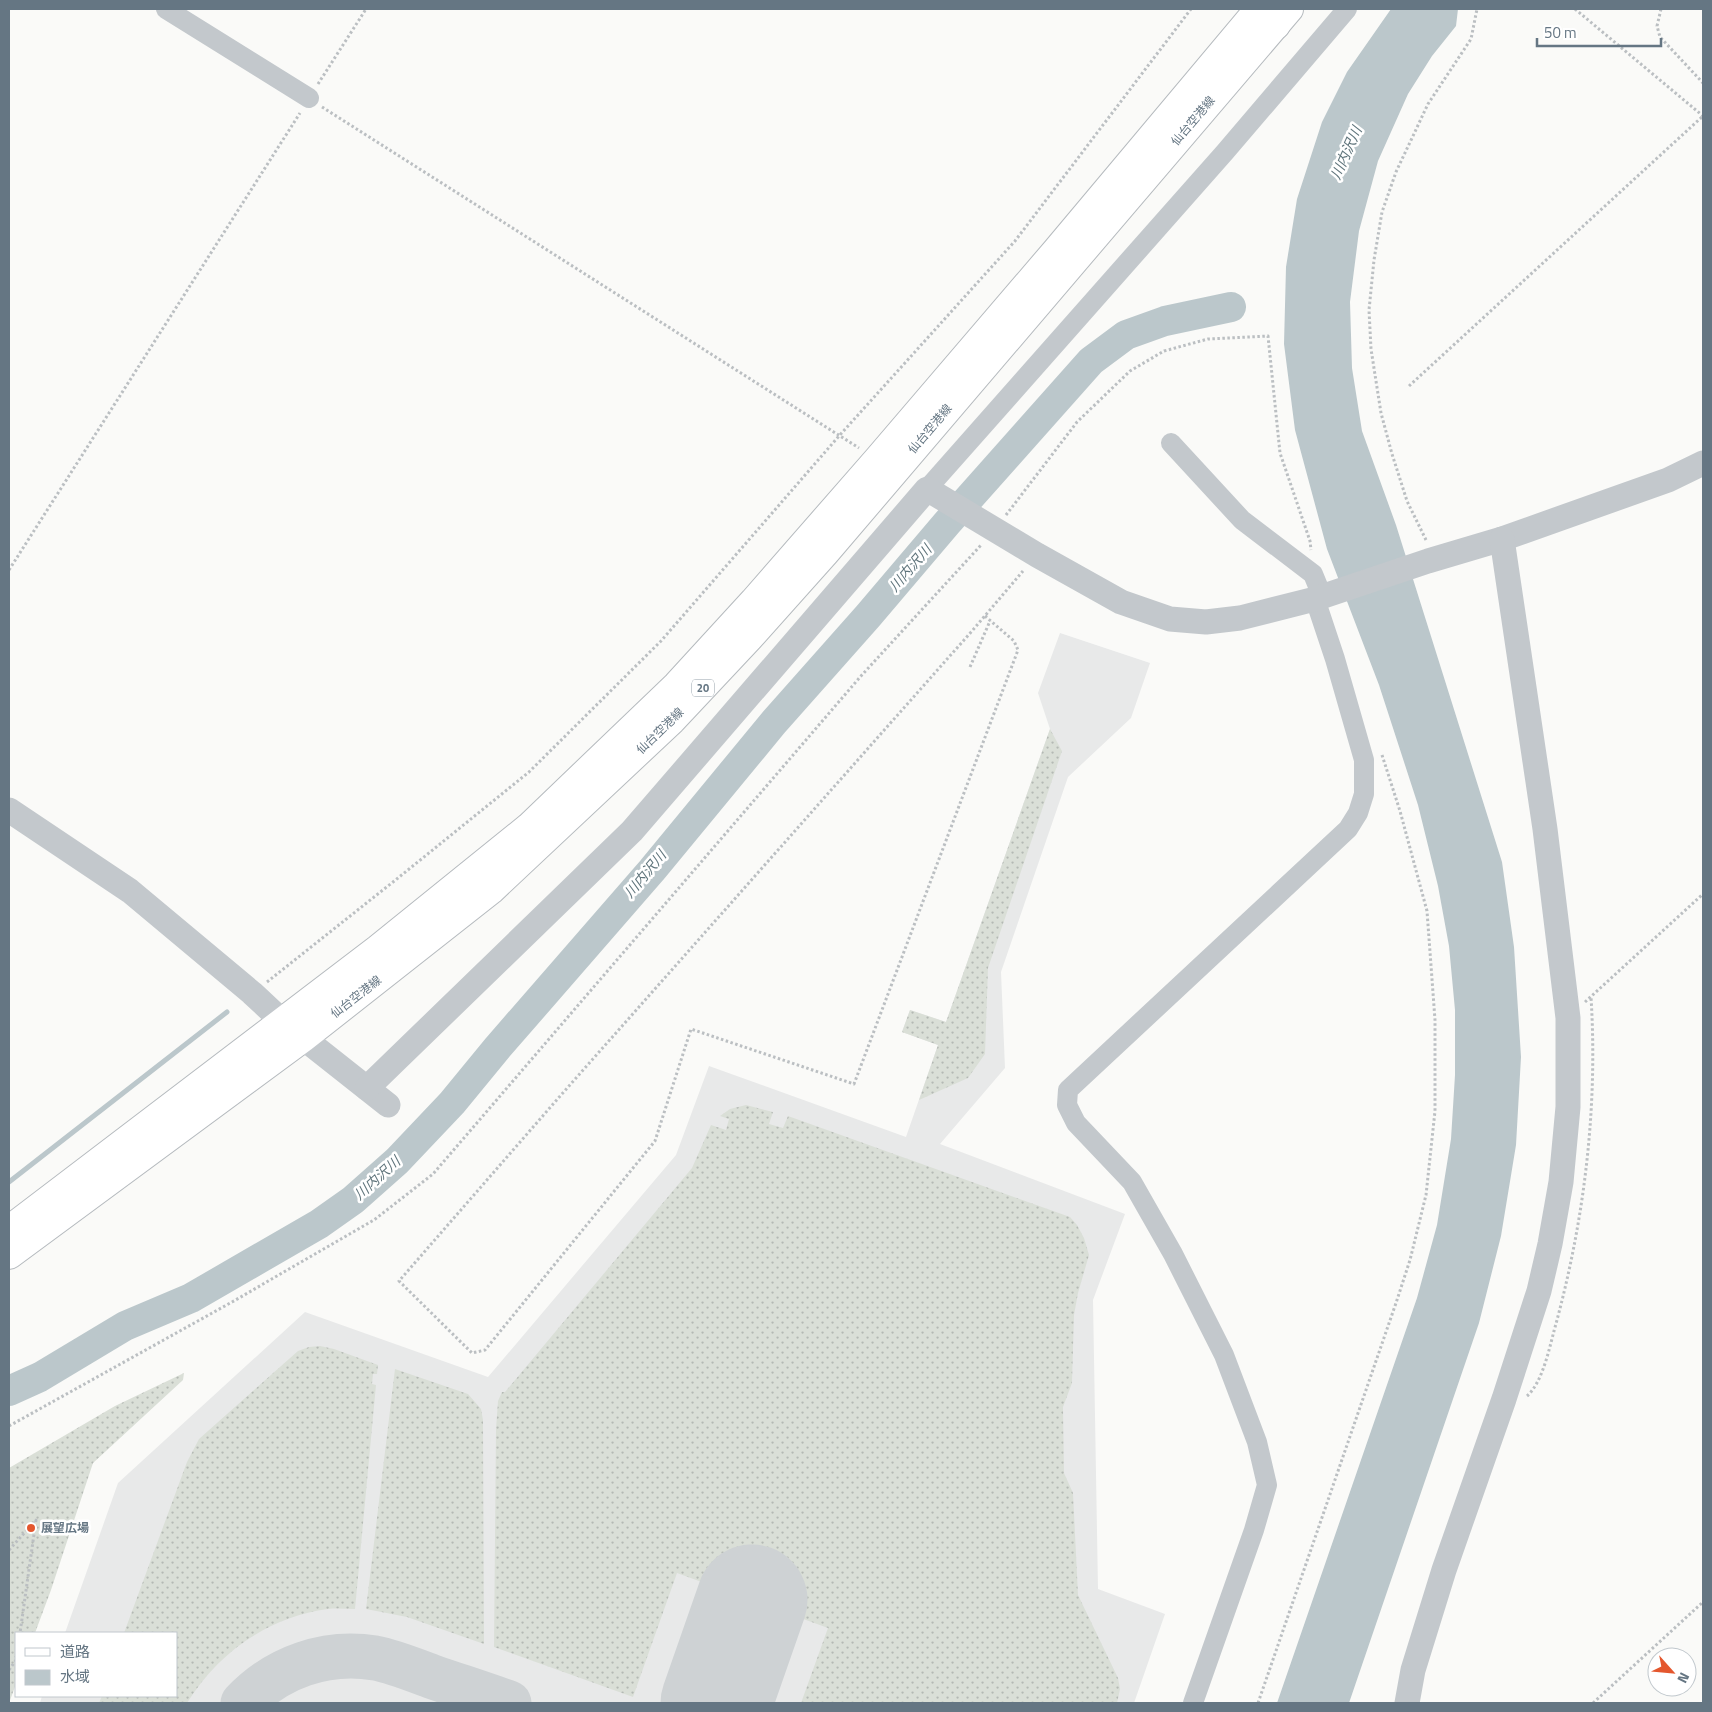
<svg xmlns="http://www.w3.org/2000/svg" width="1712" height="1712" font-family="'Titillium Web','Noto Sans JP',sans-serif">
	<defs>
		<pattern id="grass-dots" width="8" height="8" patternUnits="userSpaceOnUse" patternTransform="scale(1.25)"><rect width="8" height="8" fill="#dadfd7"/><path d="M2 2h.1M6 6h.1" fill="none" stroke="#b4b9b4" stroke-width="1.8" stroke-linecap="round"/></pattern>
	</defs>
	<rect width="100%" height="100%" fill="#fafaf8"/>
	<path fill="#e8e9e9" d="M1060,633L1150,663L1131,718L1068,777L1001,972L1005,1068L940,1144L1125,1214L1093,1300L1098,1589L1165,1614L1134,1703H40L42,1696H176V1633H65L118,1483L305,1312L488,1377L676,1155L709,1066L906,1137L938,1045L902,1032L910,1010L946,1022L1050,729L1038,693Z"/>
	<g fill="url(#grass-dots)">
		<path d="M1050,729L1062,751L988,968L985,1054L968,1078L919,1100L938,1045L902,1032L910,1010L946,1022Z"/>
		<path d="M746,1105L773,1112L769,1124L783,1128L788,1116L1070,1217L1077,1225L1084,1238L1089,1255L1078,1293L1074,1315L1072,1383L1063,1407L1064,1473L1073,1493L1078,1595L1118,1678L1120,1689L1117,1703H801L828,1628L677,1573L633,1697L494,1647L496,1429L498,1401L502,1392H505L692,1168L711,1125L726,1130L729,1119L720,1116L730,1109Z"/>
		<path d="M320,1346L334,1349L378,1365L377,1374H373L372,1384L376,1385L355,1609C346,1609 336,1608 328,1609C268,1617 218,1653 187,1703H99L102,1696H176V1633H124L187,1462L199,1439L298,1351L309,1347Z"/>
		<path d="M395,1369L468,1394L481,1409L483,1420L484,1644L407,1617L366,1609Z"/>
		<path d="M184,1373L183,1380L93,1463L51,1590L35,1633H16V1684L9,1703V1468L115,1406Z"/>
	</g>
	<path fill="#bbc7cb" d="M1391,9H1458L1456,26L1432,56L1408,94L1378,161L1359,231L1350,302L1352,368L1362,431L1396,525L1502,862L1514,947L1521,1057L1516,1145L1501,1236L1479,1323L1349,1703H1277L1417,1298L1437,1225L1451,1139L1455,1075V1010L1449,946L1438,886L1418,805L1379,685L1327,549L1295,430L1284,344L1286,267L1297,199L1322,122L1347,72Z"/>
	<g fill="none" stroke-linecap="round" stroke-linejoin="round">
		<path stroke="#bbc7cb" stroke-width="5" d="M9,1182L227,1012"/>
		<path stroke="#bbc7cb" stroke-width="30" d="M9,1391L40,1377L125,1326L191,1298L319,1224L353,1200L397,1161L452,1103L498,1047L652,870L774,722L868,616L947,523L1091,361L1126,335L1165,321L1231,307"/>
		<path stroke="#ced2d4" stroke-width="45" d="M243,1703C277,1667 326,1650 375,1658C395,1662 414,1670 433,1677C459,1686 484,1694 509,1703"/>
		<path stroke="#ced2d4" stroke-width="111" d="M716,1703L752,1600"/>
		<g stroke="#b5babe" stroke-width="30">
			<g id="primary">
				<path d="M9,1230L378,949L529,827L677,685L754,601L878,459L1056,251L1259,9"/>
				<path d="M9,1255L303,1038L491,890L672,720L749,638L825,553L1289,9"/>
			</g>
		</g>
		<g stroke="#b4b9bd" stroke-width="30">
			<path id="motorway" d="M1258,9L1276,25"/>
		</g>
		<g stroke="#bbbfc2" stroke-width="3" stroke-dasharray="2.5 2.5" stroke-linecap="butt">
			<path d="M1575,9L1703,116"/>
			<path d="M1661,9L1657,26L1660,37L1703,83"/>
			<path d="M318,84L366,9"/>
			<path d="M322,107L859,448"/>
			<path d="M1409,386L1703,116"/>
			<path d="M1006,515L1077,422L1130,371L1164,351L1208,339L1268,336L1280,453L1310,541L1311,550"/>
			<path d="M1426,540L1407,501L1392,454L1381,413L1371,349L1369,310L1374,260L1382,212L1396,172L1428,104L1471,39L1477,9"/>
			<path d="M9,570L300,113"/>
			<path d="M985,616L1014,641L1018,650L854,1084L691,1029L655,1141L485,1350L472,1353L399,1281L561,1095L972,631L1023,571"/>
			<path d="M970,667L990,621"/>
			<path d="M267,982L398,878L529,772L661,641L839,436L1015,241L1191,9"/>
			<path d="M1585,1002L1703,894"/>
			<path d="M1527,1396C1542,1383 1549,1350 1554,1331C1584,1223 1598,1109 1591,997"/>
			<path d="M9,1426L232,1302L374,1220L433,1174L861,676L982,544"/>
			<path d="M9,1550L36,1520L20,1633"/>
			<path d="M9,1670L16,1660V1656"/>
			<path d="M1258,1703L1396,1303L1410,1260L1426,1195L1435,1111V1020L1427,911L1400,811L1382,755"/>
			<path d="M1593,1703L1703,1602"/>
		</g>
		<g stroke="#c3c8cc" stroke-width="20">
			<path d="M166,9L309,98"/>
			<path d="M1171,443L1242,520L1313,574L1322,596"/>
			<path d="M927,489L1225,152L1347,9"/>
			<path d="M1193,1703L1254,1530L1267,1485L1257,1442L1224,1355L1173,1254L1132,1182L1076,1123L1067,1105L1068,1090L1348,829L1358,813L1364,794V760L1335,659L1315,599"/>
		</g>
		<g stroke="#c3c8cc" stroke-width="25">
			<path d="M9,810L130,891L252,993L283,1022L388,1105"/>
			<path d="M367,1088L632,831L927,489L1037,555L1121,602L1170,619L1206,622L1240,618L1315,599L1428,561L1502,539L1668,480L1703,463"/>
			<path d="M1407,1703L1413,1670L1444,1570L1504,1399L1539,1291L1550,1244L1561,1182L1568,1107V1018L1545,829L1502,539"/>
		</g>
		<use href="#primary" stroke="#fff" stroke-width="28"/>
		<use href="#motorway" stroke="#fff" stroke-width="28"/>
	</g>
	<circle fill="#e4572e" stroke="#fff" stroke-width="2" cx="31" cy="1528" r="5"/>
	<g text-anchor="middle" stroke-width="5" stroke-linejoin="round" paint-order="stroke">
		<rect fill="#fff" stroke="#939fa8" stroke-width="1" x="692" y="679.5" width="22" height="17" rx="4"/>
		<g font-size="11" font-weight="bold" fill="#657683">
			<text x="703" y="692">20</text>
		</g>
		<g font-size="12" fill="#657683" stroke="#fff">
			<text transform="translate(1193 121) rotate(-50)" y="4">仙台空港線</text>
			<text transform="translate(930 429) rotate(-50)" y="4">仙台空港線</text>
			<text transform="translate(660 731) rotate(-44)" y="4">仙台空港線</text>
			<text transform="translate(356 997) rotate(-38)" y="4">仙台空港線</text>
		</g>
		<g font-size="12" font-weight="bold" fill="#657683" stroke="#fff" text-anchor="start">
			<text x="41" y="1532">展望広場</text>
		</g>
		<g font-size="14" font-style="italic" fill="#60757c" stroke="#fff">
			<text transform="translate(1346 153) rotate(-66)" y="5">川内沢川</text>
			<text transform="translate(910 568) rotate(-49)" y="5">川内沢川</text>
			<text transform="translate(645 874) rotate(-50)" y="5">川内沢川</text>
			<text transform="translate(377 1178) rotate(-42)" y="5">川内沢川</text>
		</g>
	</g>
	<rect width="1712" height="1712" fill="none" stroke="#657683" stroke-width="20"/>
	<rect x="15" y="1632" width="162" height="65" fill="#ffffff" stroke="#c1c8cd"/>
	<rect x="25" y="1648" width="25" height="8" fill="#ffffff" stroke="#c1c8cd"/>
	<text x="60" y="1657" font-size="15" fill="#657683">道路</text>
	<rect x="25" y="1670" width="25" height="15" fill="#bbc7cb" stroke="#c1c8cd"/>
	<text x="60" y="1682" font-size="15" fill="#657683">水域</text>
	<g transform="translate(1672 1672) rotate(117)"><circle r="24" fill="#ffffff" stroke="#c1c8cd"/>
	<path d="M0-4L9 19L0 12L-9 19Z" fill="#e4572e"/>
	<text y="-8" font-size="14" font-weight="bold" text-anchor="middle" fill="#657683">N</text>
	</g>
	<path d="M1537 38v8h124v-8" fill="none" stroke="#657683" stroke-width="2.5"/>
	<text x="1544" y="38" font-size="15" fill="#657683" stroke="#ffffff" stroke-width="4" paint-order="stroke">50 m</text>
</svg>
